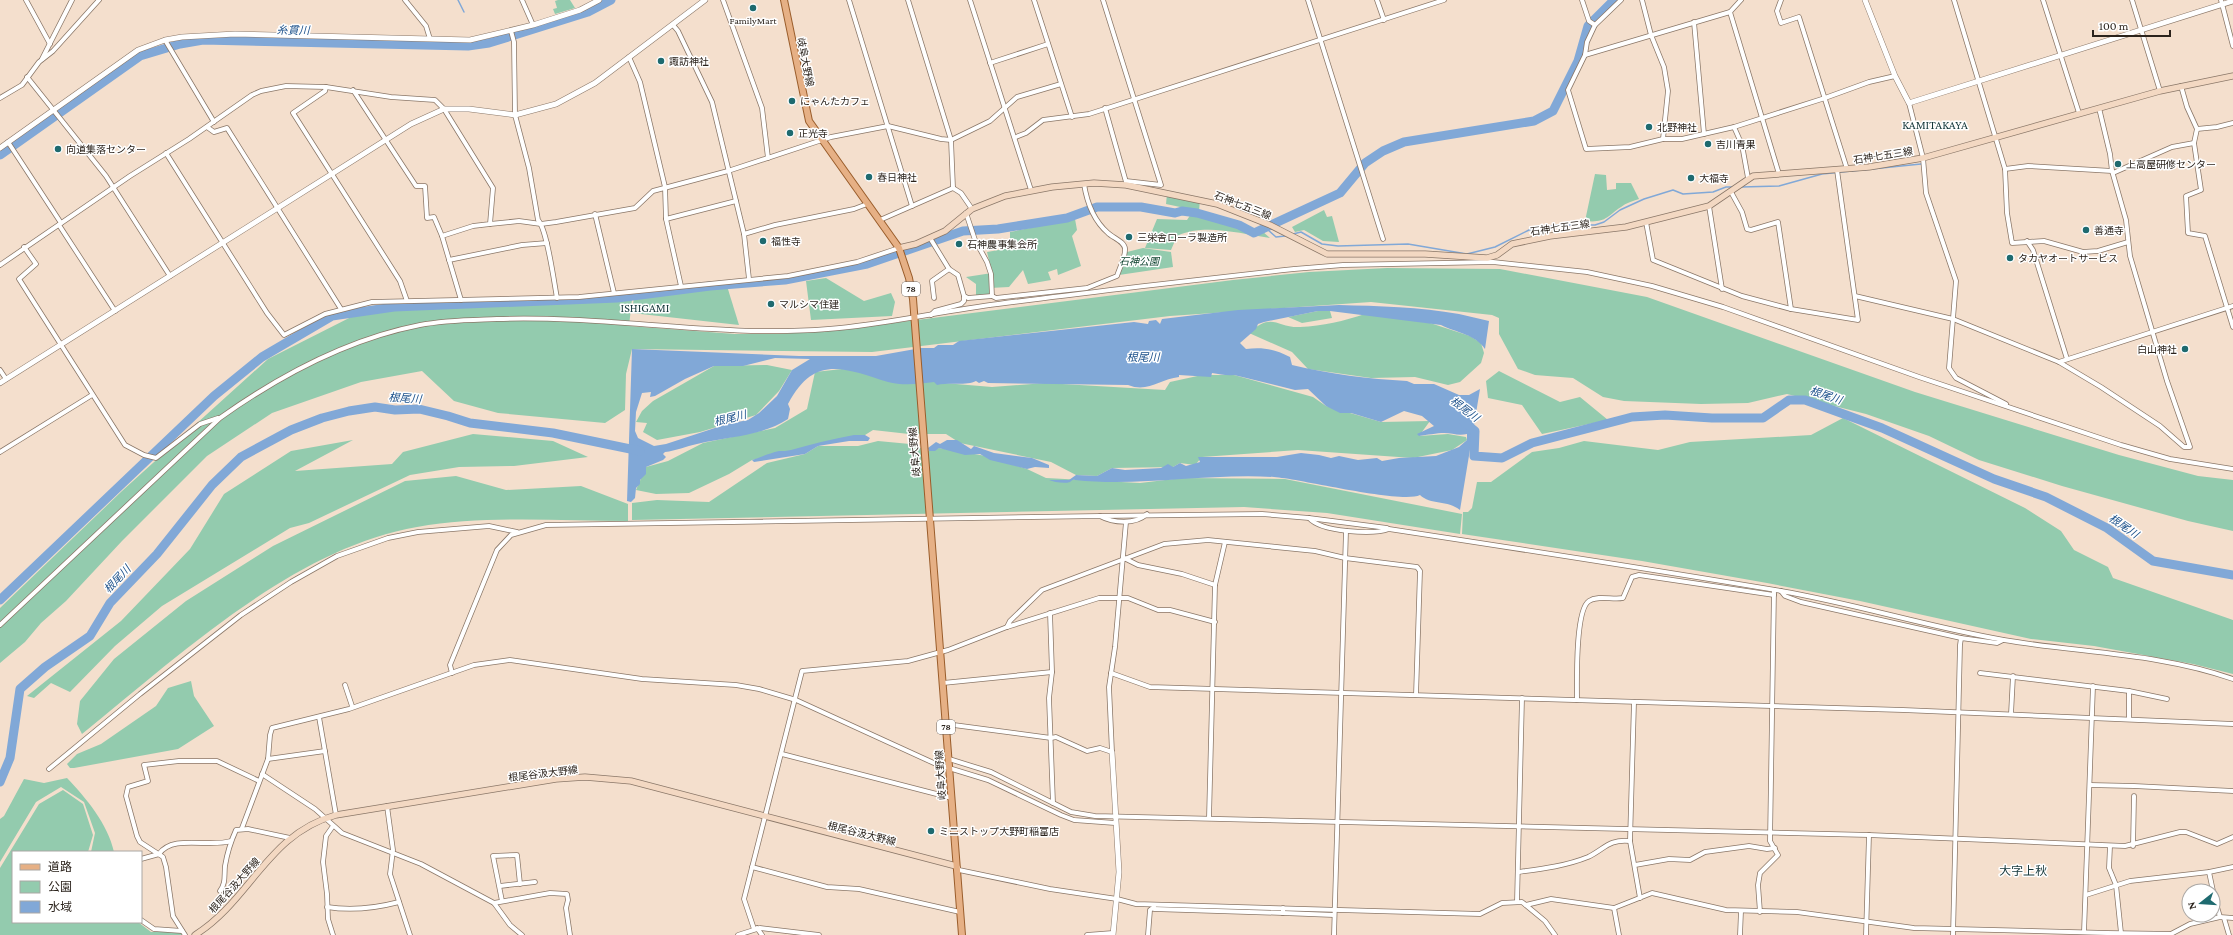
<svg xmlns="http://www.w3.org/2000/svg" width="2233" height="935" font-family="'Crimson Pro','Noto Sans JP',serif">
	<rect width="100%" height="100%" fill="#f4dfcd"/>
	<g fill="#93cbae">
		<path d="M558,0H570L575,8L555,14L553,9L557,8L555,1Z"/>
		<path d="M1595,174L1606,175L1607,190L1616,189V183H1631L1639,199C1633,201 1626,203 1621,207C1606,217 1606,223 1585,221Z"/>
		<path d="M1167,194L1200,200L1199,211L1166,204Z"/>
		<path d="M1324,210L1327,217L1332,216L1339,242L1323,241L1304,230L1295,232L1292,227Z"/>
		<path d="M1191,214L1262,231L1270,238C1240,234 1205,223 1177,236L1171,250L1145,248L1157,219L1187,220Z"/>
		<path d="M1075,219L1077,230L1072,236L1081,266L1058,275L1057,269L1048,272L1051,280L1028,284L1023,270L1009,287L990,288L989,295H976V284L966,277L992,273L987,252L1010,248V232Z"/>
		<path d="M1143,248L1171,252L1173,267L1119,275L1127,252Z"/>
		<path d="M1387,268L1500,269L1647,297L1915,392L2119,455L2198,476L2233,480V531L2188,521L2062,486L1979,460L1929,436L1866,414L1787,394L1748,403L1701,404L1624,401L1603,397L1573,378L1535,375L1518,369L1499,334V318L1492,315L1371,302L1170,316L872,352L632,349L626,374L625,410L605,423L498,413L454,401L422,371L361,382L272,413L207,456L122,541L66,601L41,623L25,642L0,663V608L122,491L268,359L361,312L461,305L632,299L629,326L735,334H778L837,330L1233,280L1309,272Z"/>
		<path d="M826,278L864,301L891,293L895,302L892,316L811,320L806,281Z"/>
		<path d="M727,286L739,325L632,313L634,296Z"/>
		<path d="M1318,311H1330L1332,318L1302,323L1288,317Z"/>
		<path d="M1365,314L1430,323L1470,336L1481,343L1484,353L1481,363L1460,382L1448,385L1415,377L1371,378L1308,369L1292,352L1249,333C1272,311 1277,328 1300,327C1323,326 1344,321 1365,314Z"/>
		<path d="M767,365L792,370L779,391L756,415L700,432L657,440L643,432L647,423L636,422L642,411L653,401L714,366Z"/>
		<path d="M842,369L944,383L992,387L1045,383L1165,390L1170,382L1202,375H1234L1313,397L1326,406L1381,422L1430,421L1419,436L1448,434L1466,437L1467,440L1452,450L1413,458L1298,450L1202,457L1195,465L1180,463L1173,467L1112,468L1097,476L1076,475L1051,462L960,443L946,434H909L873,430L865,435L752,460L729,474L689,493L656,494L636,490L646,467L668,461L703,443L775,428L807,409L815,372Z"/>
		<path d="M1499,371L1560,402L1580,397L1608,420L1542,434L1522,405L1488,398L1486,381Z"/>
		<path d="M1843,418L2025,508L2061,531L2074,550L2108,567L2113,578L2233,620V674L2193,664L2094,646L2031,639L1860,601L1767,583L1642,561L1462,534L1463,512H1468L1472,508L1477,482H1491L1532,452L1559,448L1584,441L1658,450L1690,442L1811,435Z"/>
		<path d="M473,434L553,441L588,457L514,466L459,467L410,475L309,523L290,528L162,606L115,646L70,692L51,683L34,698L27,696L121,621L190,549L224,494L291,451L353,440L295,471L392,464L403,452Z"/>
		<path d="M878,441L910,444L929,451L939,448L986,456L1027,469L1046,478L1140,483L1182,478L1285,479L1462,514L1460,534L1327,513L1244,507L632,520V503L657,500L709,502L767,463L805,454L818,446H858Z"/>
		<path d="M456,476L506,490L581,486L628,504V521C558,521 486,515 417,527C294,548 177,657 82,734L77,724L80,701L114,659L186,601L273,546L405,481Z"/>
		<path d="M191,681L194,696L214,726L178,749L74,768H70L67,764L77,754L101,744L156,706L168,688Z"/>
		<path d="M67,778C86,798 108,824 114,852H91L95,833L84,802L61,787L36,802L0,862V819L4,816L24,779L44,783Z"/>
		<path d="M63,790L83,804L93,835L88,852H13V922H138L151,932H181L183,935H0V868L39,804Z"/>
	</g>
	<g fill="#81a8d7" fill-rule="evenodd">
		<path d="M1339,305C1378,306 1420,307 1459,314C1469,316 1479,319 1489,321L1485,349C1475,334 1457,333 1441,325L1330,311H1318L1264,322L1258,324L1256,329L1240,343L1246,349C1263,347 1274,349 1290,357L1292,365C1330,374 1369,379 1407,381L1414,384H1434L1459,395H1469L1480,389L1460,510C1448,500 1430,505 1420,495C1401,504 1301,479 1274,477C1207,473 1140,487 1075,480C1072,479 1072,481 1070,482C1064,484 1054,482 1049,480H1069L1076,475L1097,476L1112,468L1125,470L1161,468L1168,464L1173,467L1180,463L1186,466L1200,462L1198,457H1277L1301,453L1319,455L1331,458L1339,456L1358,460L1377,458L1382,461L1399,458L1436,456L1459,447L1467,440V434C1458,436 1452,433 1444,433C1437,433 1427,435 1419,436L1417,434L1434,426L1422,416L1404,411L1381,422L1351,413H1340L1326,406L1308,389L1295,390L1234,375C1226,376 1220,374 1212,373L1211,377L1179,375V377C1160,379 1148,393 1128,385L988,383L984,381L979,383L976,381C967,386 949,382 937,385L934,382C920,384 902,386 888,382C844,368 814,354 788,404L790,409L788,419C760,437 729,436 697,444C686,446 676,451 665,452L663,454L666,457L663,460L646,467V474L640,480V484L636,488L635,498L631,502L627,501L632,349L799,356H876L921,348H934L938,345H953L959,341L1134,322L1148,324L1149,321L1156,320L1160,324L1162,319L1238,310ZM775,358L810,359L792,370L777,396L759,413L748,420L727,424L666,444L654,446L638,438L635,431L636,412L642,393L651,392L650,397L655,396L685,379L714,366H743Z"/>
		<path d="M854,435H865L870,438L868,441H849L818,446L805,454L754,462L752,460C761,457 770,453 779,451C783,451 787,451 791,450C812,444 832,439 854,435Z"/>
		<path d="M947,440H957L971,449L974,446L994,453L1032,458L1049,465V468L1035,467L1027,469L990,460L980,454L965,455L939,448L935,451H929L928,448L936,442L940,444Z"/>
	</g>
	<g fill="none" stroke-linecap="round" stroke-linejoin="round">
		<g stroke="#81a8d7" stroke-width="1.5">
			<path d="M458,0L464,12"/>
			<path d="M1741,187L1779,186L1822,174L1921,164"/>
			<path d="M1267,229L1276,237L1285,236"/>
			<path d="M1293,234L1301,232L1322,244L1338,246L1408,244L1467,254L1495,247L1529,230L1558,225H1595L1604,222L1620,210L1644,199L1673,190L1683,194L1713,192L1726,187H1734"/>
		</g>
		<g stroke="#81a8d7" stroke-width="9">
			<path d="M0,155L140,56L180,44L203,40L468,46L489,43L588,12L611,0"/>
			<path d="M1464,422L1475,431L1474,456L1502,458L1532,443L1632,417L1665,415L1712,418H1763L1789,400H1805L1882,428L1994,479L2046,497L2107,528L2153,561L2233,575"/>
			<path d="M0,600L214,396L262,357L332,316L394,307L617,298L710,286L785,280L867,264L963,231L998,229L1067,218L1097,207H1141L1175,213L1182,211L1197,213L1239,225L1254,233L1340,193L1365,163L1383,151L1404,142L1534,121L1553,111L1578,61L1588,26L1614,0"/>
			<path d="M0,782L10,758L20,689L45,667L90,636L110,603L157,554L212,485L241,457L291,430L322,418L349,411L375,407L395,410L419,409L448,416L470,423L553,433L640,451"/>
		</g>
		<g stroke="#8a7768" stroke-width="5.5">
			<g id="minor">
				<path d="M26,0L50,44"/>
				<path d="M405,0L426,26L430,39"/>
				<path d="M522,0L533,25"/>
				<path d="M723,0L762,108L768,158"/>
				<path d="M849,0L912,206"/>
				<path d="M908,0L951,140L953,188"/>
				<path d="M970,0L1031,190"/>
				<path d="M1034,0L1072,117"/>
				<path d="M1103,0L1161,185L1126,181"/>
				<path d="M1308,0L1383,239"/>
				<path d="M1377,0L1384,20"/>
				<path d="M1582,0L1589,21L1595,25"/>
				<path d="M1621,0L1595,25L1587,42L1585,55L1568,90L1586,149L1630,147L1663,139H1682L1734,127L1825,98L1869,82L1895,76"/>
				<path d="M1642,0L1651,35L1664,67L1668,91L1663,139"/>
				<path d="M1781,0L1777,11L1781,23L1799,17L1847,169"/>
				<path d="M1954,0L2005,169L2007,213L2012,243L2044,241L2083,252L2098,251L2128,242"/>
				<path d="M2043,0L2079,113"/>
				<path d="M2132,0L2160,91"/>
				<path d="M2221,0L2233,46"/>
				<path d="M1730,12L1779,174"/>
				<path d="M1694,22L1704,134"/>
				<path d="M673,25L678,31L712,102L744,234L749,279"/>
				<path d="M511,31L514,42L515,115L529,168L538,220C547,229 554,282 557,298"/>
				<path d="M165,40L214,122"/>
				<path d="M1585,55L1730,12L1741,0"/>
				<path d="M629,57L640,82L665,187L666,219L681,286"/>
				<path d="M42,59L72,0"/>
				<path d="M990,63L1048,44"/>
				<path d="M27,77L106,176L170,276"/>
				<path d="M2181,86L2187,107L2197,129L2194,143L2201,190L2186,196L2188,233L2205,236L2233,327"/>
				<path d="M326,87L325,91L293,113L400,281L407,301"/>
				<path d="M353,90L416,186H425L427,218L434,217L442,236L461,300"/>
				<path d="M0,98L22,85L39,62L53,51L99,0"/>
				<path d="M1909,103L1923,158L1926,193L1956,281L1949,368L1956,378L2006,404"/>
				<path d="M1105,108L1126,182"/>
				<path d="M207,127L214,132L227,128L341,309"/>
				<path d="M1734,127L1742,145L1748,178"/>
				<path d="M2197,129L2217,127L2233,123"/>
				<path d="M1016,137L1026,133L1043,120L1089,114L1444,0"/>
				<path d="M8,142L61,223"/>
				<path d="M166,153L267,313L284,335L325,314L372,302L579,297L788,276L857,262L899,248"/>
				<path d="M2005,169L2028,166L2112,171"/>
				<path d="M2113,173L2172,147L2194,143"/>
				<path d="M953,188L961,193L972,209"/>
				<path d="M1731,192L1742,212L1747,229L1751,230L1778,222L1791,309"/>
				<path d="M1709,206L1722,289"/>
				<path d="M966,213L975,240L987,262L991,274L992,296L996,298L1087,288L1117,276C1119,269 1125,258 1125,250C1126,242 1113,238 1108,233C1093,220 1087,203 1084,184"/>
				<path d="M595,214L614,293"/>
				<path d="M666,219L736,201"/>
				<path d="M880,220L953,188"/>
				<path d="M1646,222L1653,260L1742,296L1791,309L1858,320L1837,170"/>
				<path d="M490,224L519,221L541,224L556,222L635,208L653,191L728,171L831,137L888,126L941,139L951,140L990,121L1017,97L1061,84"/>
				<path d="M59,225L115,311"/>
				<path d="M744,234L775,225L854,209L867,204"/>
				<path d="M930,238L949,269L958,275L964,296L968,298L992,296"/>
				<path d="M2027,241L2033,250L2067,359"/>
				<path d="M24,247L36,264L19,279L125,445L144,455L156,458L200,424L218,418"/>
				<path d="M449,260L522,245L547,243"/>
				<path d="M0,265L130,176L189,139L252,95L261,91L286,86L326,87L391,97L435,100L444,109L493,188L490,224L473,226L442,236"/>
				<path d="M1855,296L1953,319L2059,362L2101,387L2160,426L2184,447H2190L2167,381L2130,256L2126,220L2112,171L2110,154L2099,108"/>
				<path d="M934,298L932,281L949,269"/>
				<path d="M931,315L935,311L961,304L964,301V296"/>
				<path d="M2059,362L2233,306"/>
				<path d="M0,370L6,379"/>
				<path d="M0,452L92,395"/>
				<path d="M1100,516L1262,514L1309,518L1387,528"/>
				<path d="M1309,518C1321,532 1373,535 1389,529C1520,549 1650,569 1781,591C1856,604 1929,627 2004,640C2081,653 2159,653 2233,679"/>
				<path d="M1124,558L1138,565L1182,574L1215,585"/>
				<path d="M1781,591L1785,596L1801,602L1961,638"/>
				<path d="M1050,613L1052,672L1049,698L1053,803"/>
				<path d="M0,625L220,418C279,376 348,339 420,325C445,320 471,320 497,319C608,315 717,338 828,329C885,325 941,311 998,304C1096,291 1195,280 1294,269L1343,265L1493,262L1587,272L1652,286L1723,307L1919,377L2121,445L2170,459L2233,469"/>
				<path d="M1007,627L1010,621L1042,590L1164,544L1208,540L1315,551L1345,558L1417,567L1420,571L1416,695"/>
				<path d="M452,673L450,665L497,550L511,535L546,525L1100,516C1113,523 1135,525 1147,514"/>
				<path d="M1111,673L1150,687L1903,710L2233,724"/>
				<path d="M1980,673L2129,691"/>
				<path d="M943,683L1052,672"/>
				<path d="M345,685L352,706"/>
				<path d="M1577,700C1577,682 1575,610 1589,601C1598,595 1613,600 1623,598L1632,577L1639,575L1774,595"/>
				<path d="M1634,702L1630,841L1640,898"/>
				<path d="M2011,714L2013,676"/>
				<path d="M319,717L336,815"/>
				<path d="M2129,719V691L2167,699"/>
				<path d="M946,724L1051,738L1056,737L1087,751L1100,748L1112,752L1109,687L1115,647L1126,522"/>
				<path d="M782,754L952,798"/>
				<path d="M268,759L325,751"/>
				<path d="M949,759L991,772L1071,812L1095,816L1869,835L2125,846L2180,832H2186L2217,844L2233,837"/>
				<path d="M49,769L140,694L241,615L291,582L337,556L388,538L418,532L489,526L517,532"/>
				<path d="M262,774L315,809L342,833L421,864L494,903L510,925L522,935"/>
				<path d="M2090,785L2134,786L2233,791"/>
				<path d="M387,806L393,850L390,874L410,935"/>
				<path d="M1209,818L1215,585L1225,542"/>
				<path d="M242,828L268,759L270,735L272,728L349,709L474,665L510,660L642,679L736,685L759,689L796,700L936,764L988,780L1061,815L1074,820L1115,823"/>
				<path d="M2110,846L2109,868L2116,885L2121,933"/>
				<path d="M2133,846L2134,796"/>
				<path d="M141,859L159,854C173,834 209,848 231,841"/>
				<path d="M1635,865L1669,859L1690,860L1705,852L1749,846L1767,849L1775,848"/>
				<path d="M957,866L959,870L1050,889L1117,899L1136,904L1480,914L1502,903L1522,902L1545,921L1555,935"/>
				<path d="M752,867L827,887L859,889L960,912"/>
				<path d="M1518,872C1541,869 1566,866 1588,857C1605,849 1608,839 1630,841"/>
				<path d="M2209,872L2213,891"/>
				<path d="M500,886L535,882"/>
				<path d="M220,891C226,883 224,876 225,866C227,854 231,841 236,830L248,829L290,838"/>
				<path d="M2213,893L2220,917"/>
				<path d="M2086,895L2130,881L2209,872L2233,867"/>
				<path d="M502,901L493,856L517,855L520,884"/>
				<path d="M1517,902L1522,698"/>
				<path d="M494,903L550,893L567,894L568,900L566,908L570,935"/>
				<path d="M1526,905L1551,899L1614,908L1652,893L1726,910L1797,912L1914,928L2107,933L2171,934L2190,924L2220,917L2233,918"/>
				<path d="M327,907C351,911 376,908 399,902"/>
				<path d="M1614,908L1619,935"/>
				<path d="M1154,909L1283,913V908"/>
				<path d="M1760,912L1758,885L1760,873L1778,855L1770,841L1774,590"/>
				<path d="M1283,913L1334,915"/>
				<path d="M2224,918L2229,935"/>
				<path d="M141,920L154,929L182,931"/>
				<path d="M757,928L762,935"/>
				<path d="M754,929L744,899L802,671L908,661L948,650L1007,627L1099,598H1128L1158,610H1170L1215,622"/>
				<path d="M2084,932L2093,686"/>
				<path d="M185,935L173,916L166,867L163,857L140,842L137,836L126,796L128,787L148,781L144,765L179,761H217L259,781"/>
				<path d="M333,935L328,919L327,894L323,862L326,836L333,826"/>
				<path d="M738,935L760,928L819,935"/>
				<path d="M1087,935L1113,933"/>
				<path d="M1148,935L1150,910L1154,907"/>
				<path d="M1334,935L1346,531"/>
				<path d="M1740,935L1741,911"/>
				<path d="M1866,935L1869,835"/>
				<path d="M1953,935L1960,645L1961,638L1997,643L2003,640"/>
			</g>
		</g>
		<g stroke="#8a7768" stroke-width="6">
			<g id="tertiary">
				<path d="M1865,0L1895,76L1909,103L2233,1"/>
				<path d="M0,148L138,50L165,40L182,37L235,34L470,40L533,25L580,10L599,0"/>
				<path d="M0,383L411,124L444,109H469L515,115L556,104L595,83L705,0"/>
				<path d="M1112,752L1119,872L1113,935"/>
			</g>
		</g>
		<g stroke="#8a7768" stroke-width="7">
			<g id="secondary">
				<path d="M899,248L916,244L945,231L972,209L1005,196L1052,187L1094,183L1126,185L1217,204L1270,225L1327,254H1425L1487,258L1497,255L1512,244L1550,236L1626,227L1709,206L1753,176L1869,167L1923,158L2160,91L2233,76"/>
				<path d="M195,935C251,900 267,834 336,815L556,779L585,777L631,781L956,866"/>
			</g>
		</g>
		<g stroke="#9a5d2b" stroke-width="8">
			<path id="primary" d="M784,0L809,121L899,248L909,278L913,299L962,935"/>
		</g>
		<use href="#minor" stroke="#fff" stroke-width="4"/>
		<use href="#tertiary" stroke="#fff" stroke-width="5"/>
		<use href="#secondary" stroke="#f3d8c2" stroke-width="5.5"/>
		<use href="#primary" stroke="#e6b085" stroke-width="6"/>
	</g>
	<g fill="#1e6a6f" stroke="#fff" stroke-width="1.5">
		<circle cx="753" cy="8" r="4"/>
		<circle cx="661" cy="61" r="4"/>
		<circle cx="792" cy="101" r="4"/>
		<circle cx="1649" cy="127" r="4"/>
		<circle cx="790" cy="133" r="4"/>
		<circle cx="1708" cy="144" r="4"/>
		<circle cx="58" cy="149" r="4"/>
		<circle cx="2118" cy="164" r="4"/>
		<circle cx="869" cy="177" r="4"/>
		<circle cx="1691" cy="178" r="4"/>
		<circle cx="2086" cy="230" r="4"/>
		<circle cx="1129" cy="237" r="4"/>
		<circle cx="763" cy="241" r="4"/>
		<circle cx="959" cy="244" r="4"/>
		<circle cx="2010" cy="258" r="4"/>
		<circle cx="771" cy="304" r="4"/>
		<circle cx="2185" cy="349" r="4"/>
		<circle cx="931" cy="831" r="4"/>
	</g>
	<g text-anchor="middle" stroke-width="3" stroke-linejoin="round" paint-order="stroke">
		<g fill="#fff" stroke="#6b6560" stroke-width="1">
			<rect x="902" y="282" width="18" height="14" rx="3"/>
			<rect x="937" y="720" width="18" height="14" rx="3"/>
		</g>
		<g font-size="9" font-weight="bold" fill="#2b231c">
			<text x="911" y="292">78</text>
			<text x="946" y="730">78</text>
		</g>
		<g font-size="10" fill="#2b231c" stroke="#fff" text-anchor="start">
			<text x="753" y="24" text-anchor="middle">FamilyMart</text>
			<text x="669" y="65">諏訪神社</text>
			<text x="800" y="105">にゃんたカフェ</text>
			<text x="1657" y="131">北野神社</text>
			<text x="798" y="137">正光寺</text>
			<text x="1716" y="148">吉川青果</text>
			<text x="66" y="153">向道集落センター</text>
			<text x="2126" y="168">上高屋研修センター</text>
			<text x="877" y="181">春日神社</text>
			<text x="1699" y="182">大福寺</text>
			<text x="2094" y="234">善通寺</text>
			<text x="1137" y="241">三栄舎ローラ製造所</text>
			<text x="771" y="245">福性寺</text>
			<text x="967" y="248">石神農事集会所</text>
			<text x="2018" y="262">タカヤオートサービス</text>
			<text x="779" y="308">マルシマ住建</text>
			<text x="2177" y="353" text-anchor="end">白山神社</text>
			<text x="939" y="835">ミニストップ大野町稲富店</text>
		</g>
		<g font-size="10" fill="#2b231c" stroke="#fff">
			<text transform="translate(806 62) rotate(79)" y="4">岐阜大野線</text>
			<text transform="translate(1883 155) rotate(-9)" y="4">石神七五三線</text>
			<text transform="translate(1243 205) rotate(21)" y="4">石神七五三線</text>
			<text transform="translate(1560 227) rotate(-8)" y="4">石神七五三線</text>
			<text transform="translate(914 452) rotate(-95)" y="4">岐阜大野線</text>
			<text transform="translate(543 773) rotate(-7)" y="4">根尾谷汲大野線</text>
			<text transform="translate(940 775) rotate(-94)" y="4">岐阜大野線</text>
			<text transform="translate(862 833) rotate(14)" y="4">根尾谷汲大野線</text>
			<text transform="translate(234 885) rotate(-48)" y="4">根尾谷汲大野線</text>
		</g>
		<g font-size="10" font-style="italic" fill="#093f2a" stroke="#fff">
			<text x="1139" y="265">石神公園</text>
		</g>
		<g font-size="11" font-style="italic" fill="#1c518b" stroke="#fff">
			<text transform="translate(293 30) rotate(1)" y="4">糸貫川</text>
			<text x="1143" y="361">根尾川</text>
			<text transform="translate(1826 395) rotate(19)" y="4">根尾川</text>
			<text transform="translate(405 398) rotate(4)" y="4">根尾川</text>
			<text transform="translate(1465 409) rotate(37)" y="4">根尾川</text>
			<text transform="translate(730 418) rotate(-14)" y="4">根尾川</text>
			<text transform="translate(2124 526) rotate(34)" y="4">根尾川</text>
			<text transform="translate(117 579) rotate(-47)" y="4">根尾川</text>
		</g>
		<g font-size="12" fill="#133538" stroke="#fff">
			<text x="1935" y="129">KAMITAKAYA</text>
			<text x="645" y="312">ISHIGAMI</text>
			<text x="2023" y="875">大字上秋</text>
		</g>
	</g>
	<rect x="12" y="851" width="130" height="72" fill="#ffffff" stroke="#aaa7a4"/>
	<rect x="20" y="864" width="20" height="6" fill="#e6b085" stroke="#aaa7a4"/>
	<text x="48" y="871" font-size="12" fill="#2b231c">道路</text>
	<rect x="20" y="881" width="20" height="12" fill="#93cbae" stroke="#aaa7a4"/>
	<text x="48" y="891" font-size="12" fill="#2b231c">公園</text>
	<rect x="20" y="901" width="20" height="12" fill="#81a8d7" stroke="#aaa7a4"/>
	<text x="48" y="911" font-size="12" fill="#2b231c">水域</text>
	<g transform="translate(2201 903) rotate(253)"><circle r="19" fill="#ffffff" stroke="#aaa7a4"/>
	<path d="M0-3L7 15L0 10L-7 15Z" fill="#1e6a6f"/>
	<text y="-6" font-size="11" font-weight="bold" text-anchor="middle" fill="#2b231c">N</text>
	</g>
	<path d="M2093 30v6h77v-6" fill="none" stroke="#2b231c" stroke-width="2"/>
	<text x="2099" y="30" font-size="12" fill="#2b231c" stroke="#ffffff" stroke-width="3" paint-order="stroke">100 m</text>
</svg>
